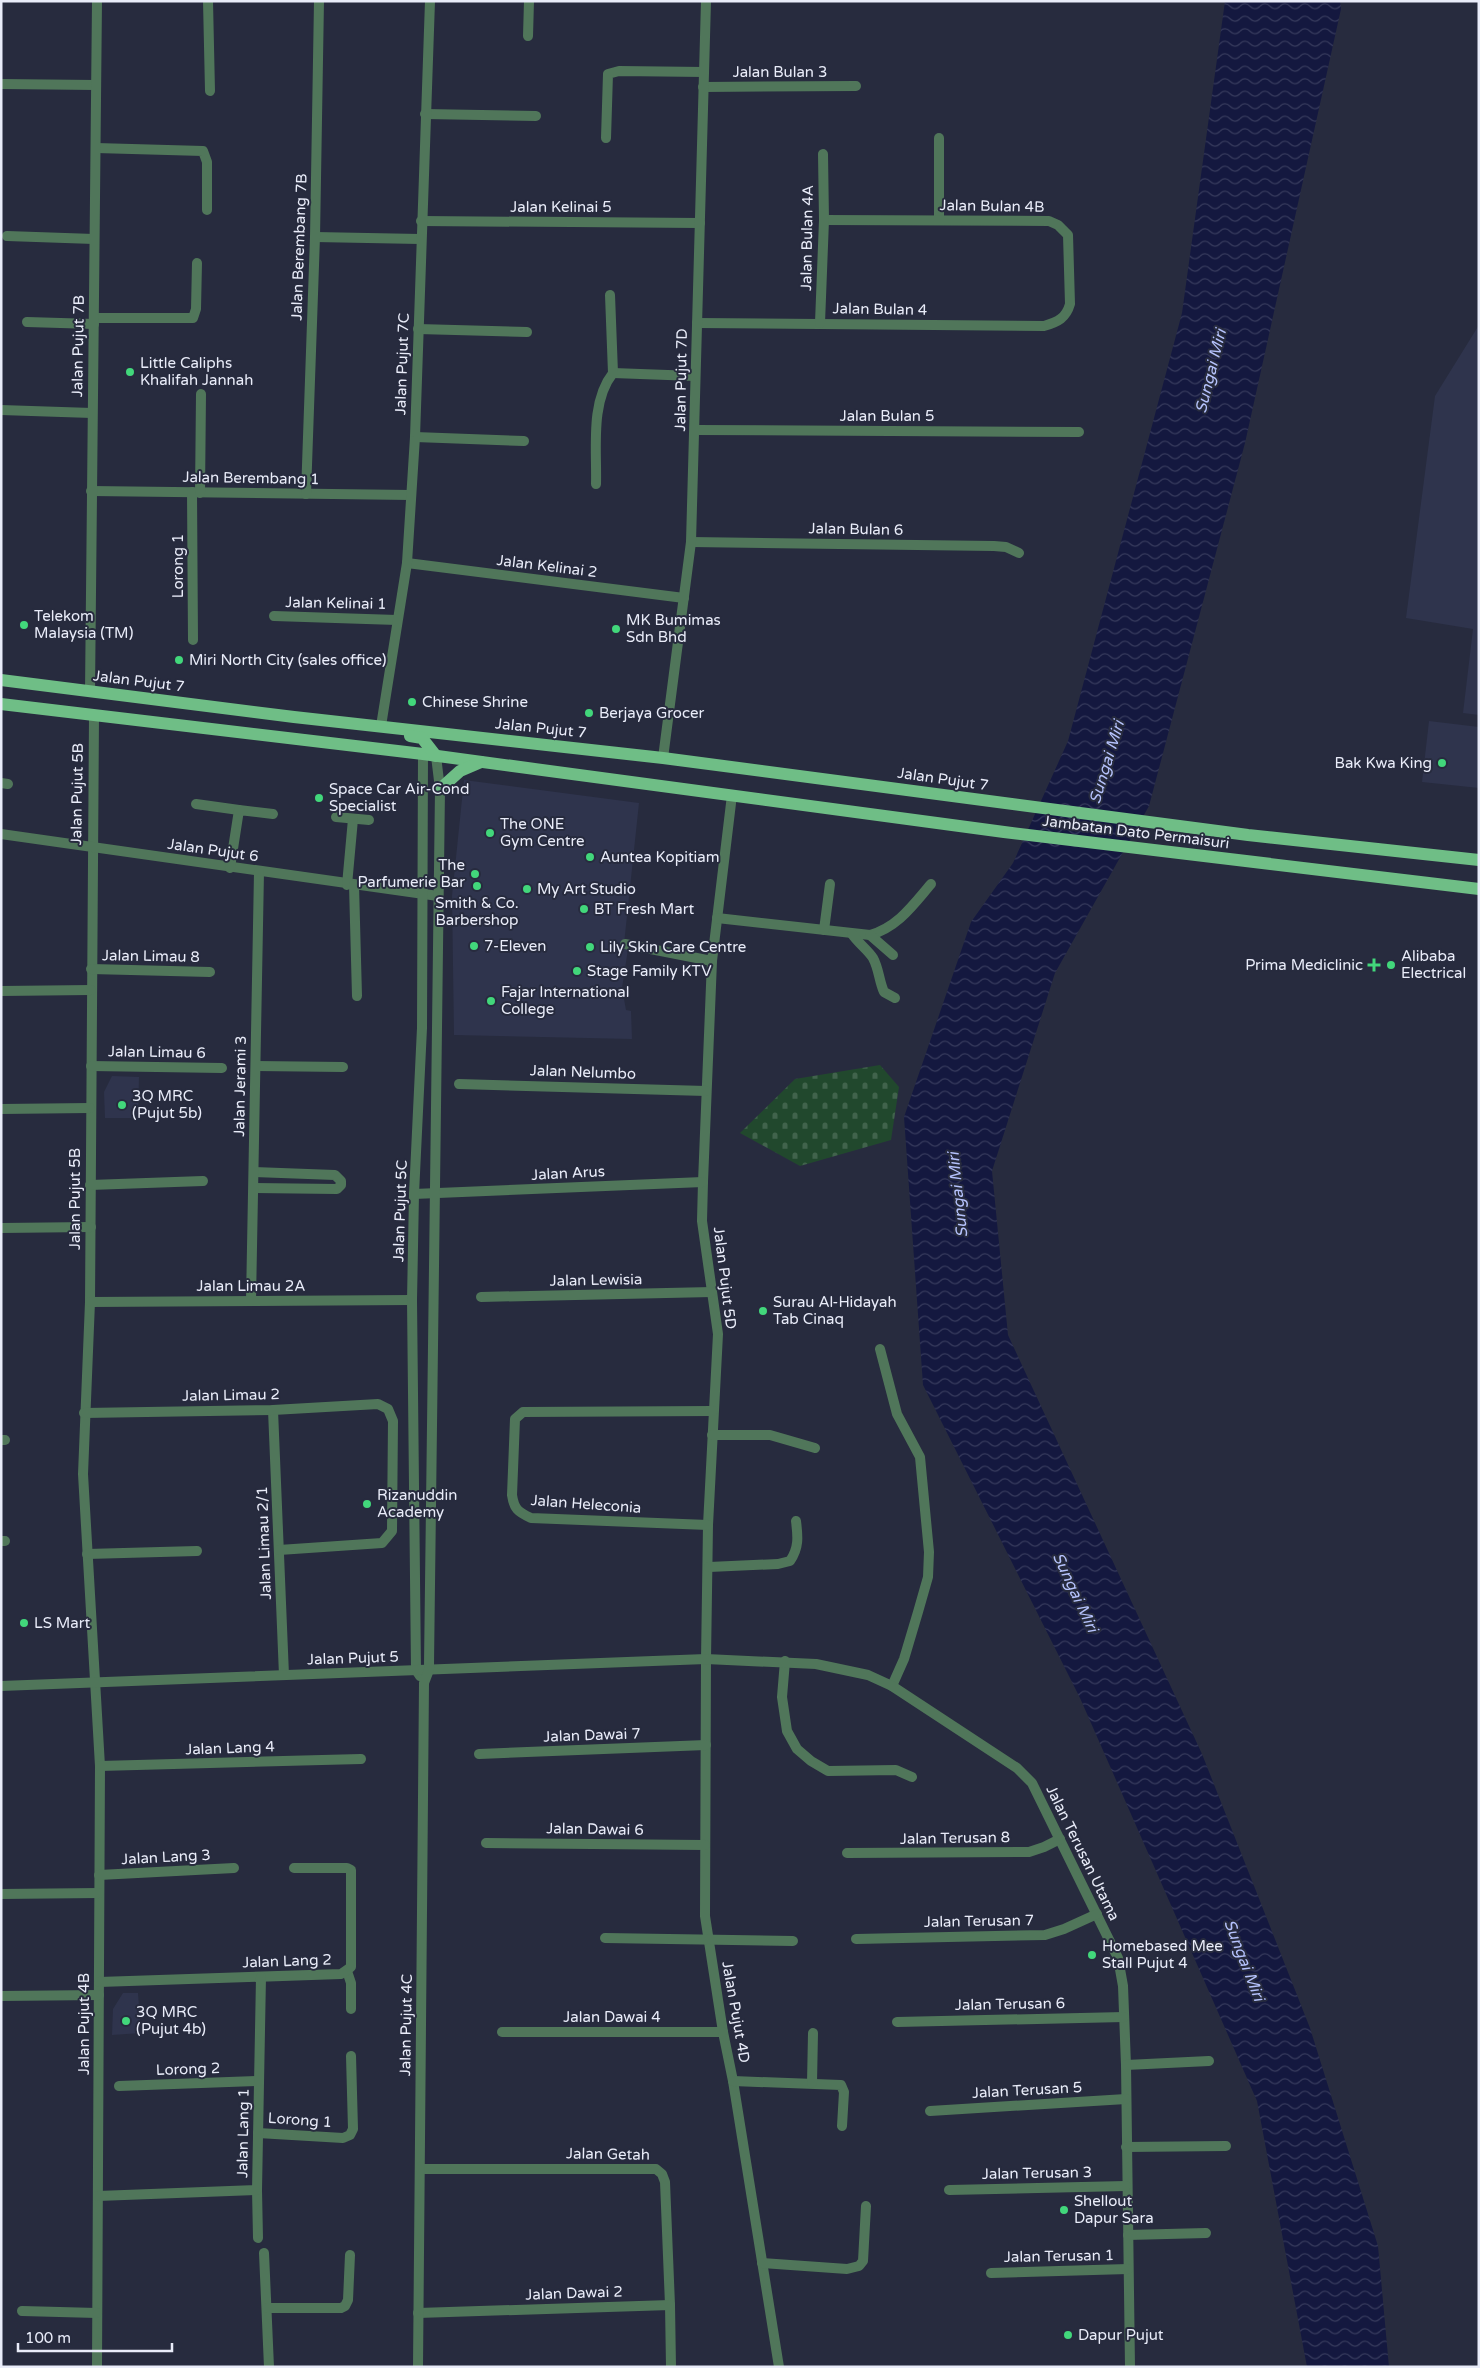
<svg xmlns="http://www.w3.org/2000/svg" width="1480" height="2368" font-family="'Varela Round',sans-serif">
	<defs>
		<pattern id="cemetery-stones" width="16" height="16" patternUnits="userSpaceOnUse" patternTransform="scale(1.25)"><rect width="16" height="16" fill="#21482d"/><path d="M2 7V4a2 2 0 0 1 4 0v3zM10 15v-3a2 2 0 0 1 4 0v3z" fill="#41634c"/></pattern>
		<pattern id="water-waves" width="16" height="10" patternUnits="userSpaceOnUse" patternTransform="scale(1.25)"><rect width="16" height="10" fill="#14183f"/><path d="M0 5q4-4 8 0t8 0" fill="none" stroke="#363a5c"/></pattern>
	</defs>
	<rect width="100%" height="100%" fill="#272b3e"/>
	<g fill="#2f344d">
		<path d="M1479,325V715L1463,713L1473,629L1406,618L1435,396Z"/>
		<path d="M1429,721L1479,727V788L1422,782Z"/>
		<path d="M464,780L639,803L624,944L628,949L622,988L626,1010L631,1011L632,1039L454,1035L452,896Z"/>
		<path d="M112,1076L139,1077L138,1118H105L104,1092Z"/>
		<path d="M123,1993H138L141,2033L112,2035L113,2009Z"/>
	</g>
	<path fill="url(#cemetery-stones)" d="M880,1065L899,1087L891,1140L800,1166L740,1133L795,1079Z"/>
	<path fill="url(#water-waves)" d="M1225,1H1340L1341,9L1245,443L1149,806L1055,973L992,1171L1008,1335L1202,1754L1310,2028L1378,2246L1389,2367H1307L1257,2101L1080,1698L923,1385L904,1117L971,922L1013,863L1068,741L1182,313Z"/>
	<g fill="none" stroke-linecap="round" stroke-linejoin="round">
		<g stroke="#50765a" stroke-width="10">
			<path d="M208,1L210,91"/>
			<path d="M528,36L529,1"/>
			<path d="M1,84L96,85"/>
			<path d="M703,87L856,86"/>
			<path d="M425,114L536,116"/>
			<path d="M606,138L608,74L619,71L704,72"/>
			<path d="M96,148L203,151L207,162V210"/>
			<path d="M939,220V138"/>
			<path d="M421,221L700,223"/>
			<path d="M7,236L94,239"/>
			<path d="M315,237L420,239"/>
			<path d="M94,318H193L196,309L197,263"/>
			<path d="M27,322L94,324"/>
			<path d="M697,323L1044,326C1058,322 1066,318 1070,304L1068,235L1058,225L1049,221L824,220"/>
			<path d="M820,323L824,220L823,154"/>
			<path d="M418,329L527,332"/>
			<path d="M613,373L695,376"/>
			<path d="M1,410L92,413"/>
			<path d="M695,430L1079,432"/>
			<path d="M415,437L524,441"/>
			<path d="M596,484C597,449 590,402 613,373L610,295"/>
			<path d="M91,491L411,495"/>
			<path d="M192,492L193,640"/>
			<path d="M200,493L201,394"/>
			<path d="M306,494L315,237L319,1"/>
			<path d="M691,542L994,546L1006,547L1019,553"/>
			<path d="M407,563L684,598"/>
			<path d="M274,616L397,620"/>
			<path d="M90,691L97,1"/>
			<path d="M94,716L90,1302L83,1474L100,1766L97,2367"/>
			<path d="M381,726L407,563L415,437L430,1"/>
			<path d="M663,758L691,542L706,1"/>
			<path d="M1,783L8,784"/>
			<path d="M732,795L712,961L703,1182L702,1221L718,1334L708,1525L706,1659L705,1916L723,2032L733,2081L779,2367"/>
			<path d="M196,804L239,810"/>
			<path d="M336,817L369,820"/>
			<path d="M1,834L438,896"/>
			<path d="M230,868L239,810L273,814"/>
			<path d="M347,885L353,819"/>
			<path d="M354,885L357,996"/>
			<path d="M717,918L870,935C898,927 913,905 931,884"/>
			<path d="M824,930L830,884"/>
			<path d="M852,934C858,943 867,949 873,958C879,969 879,981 884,992L895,998"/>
			<path d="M870,935L893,955"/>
			<path d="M625,944L712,961"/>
			<path d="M91,969L210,972"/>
			<path d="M1,991L91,990"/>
			<path d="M91,1066L222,1068"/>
			<path d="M256,1066L343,1067"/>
			<path d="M459,1084L706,1091"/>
			<path d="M1,1109L90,1108"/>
			<path d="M90,1185L203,1181"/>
			<path d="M254,1188L337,1189L341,1185V1181L335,1175L254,1172"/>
			<path d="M414,1194L703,1182"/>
			<path d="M1,1228L91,1227"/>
			<path d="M481,1297L712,1292"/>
			<path d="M251,1301L259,872"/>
			<path d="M90,1302L412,1300"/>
			<path d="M880,1349L897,1414L920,1457L929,1552L928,1577L918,1612L904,1659L892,1686"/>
			<path d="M273,1410L284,1675"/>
			<path d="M84,1413L273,1410L378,1404L388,1409L393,1421L392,1531L382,1543L279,1550"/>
			<path d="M712,1435H770L815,1448"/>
			<path d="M1,1440H5"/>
			<path d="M708,1525L531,1518C518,1512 514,1509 512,1495L515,1419L523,1412L713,1411"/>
			<path d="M1,1541H5"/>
			<path d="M87,1554L197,1551"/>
			<path d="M709,1567L778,1564L790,1561C799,1548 798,1537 796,1521"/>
			<path d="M785,1661L782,1697L787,1731L797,1749L811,1761L828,1771L896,1770L912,1777"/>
			<path d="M420,1676L416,1670L412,1300L414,1194L422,1028L423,754"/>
			<path d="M1,1686L706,1659L816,1664L868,1675L892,1686L1017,1768L1032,1783L1118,1958L1123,1986L1126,2065L1130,2367"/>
			<path d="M479,1754L706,1745"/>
			<path d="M100,1766L361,1759"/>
			<path d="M486,1843L705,1845"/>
			<path d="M847,1853L1029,1852L1044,1847L1060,1839"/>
			<path d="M99,1875L234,1868"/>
			<path d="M1,1894L99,1893"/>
			<path d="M605,1938L793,1941"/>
			<path d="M856,1939L1045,1935L1064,1929L1097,1914"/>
			<path d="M347,1971L351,1983V2009"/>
			<path d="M99,1982L341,1974L351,1967V1870L347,1868H294"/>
			<path d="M1,1996L99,1995"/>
			<path d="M897,2022L1124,2017"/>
			<path d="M502,2032H723"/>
			<path d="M1126,2065L1209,2061"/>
			<path d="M733,2081L841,2085L844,2092L842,2126"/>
			<path d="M812,2083L813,2033"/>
			<path d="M119,2086L259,2081"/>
			<path d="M930,2111L1126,2099"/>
			<path d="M258,2133L343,2138L350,2135L353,2129L351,2056"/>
			<path d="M1126,2147L1226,2146"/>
			<path d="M420,2169H656L662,2174L665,2182L670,2305"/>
			<path d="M257,2190L258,2238"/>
			<path d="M949,2190L1126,2186"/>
			<path d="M98,2196L257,2190L261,1977"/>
			<path d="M1128,2235L1206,2233"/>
			<path d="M264,2253L269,2367"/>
			<path d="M762,2263L847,2269L859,2266L863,2261L866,2206"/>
			<path d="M991,2273L1128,2269"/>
			<path d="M267,2308H341L345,2306L348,2300L350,2255"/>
			<path d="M22,2311L97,2313"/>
			<path d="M418,2313L670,2305L671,2367"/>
			<path d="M418,2367L424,1683L429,1670C431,1376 435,1082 440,789L436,756"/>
		</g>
		<g stroke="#6fbe86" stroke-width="12">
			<path d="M1,680L294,717L663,758L1248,835L1479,860"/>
			<path d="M1,704L423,754L1004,832L1479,889"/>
			<path d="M410,736L422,738L436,756"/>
			<path d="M440,789L460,771L481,762"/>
		</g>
	</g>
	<g fill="#42d77b" stroke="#272b3e" stroke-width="2">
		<circle cx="130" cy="372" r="5"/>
		<circle cx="24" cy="625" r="5"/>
		<circle cx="616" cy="629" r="5"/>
		<circle cx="179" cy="660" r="5"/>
		<circle cx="412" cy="702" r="5"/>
		<circle cx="589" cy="713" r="5"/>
		<circle cx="1442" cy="763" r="5"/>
		<circle cx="319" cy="798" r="5"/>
		<circle cx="490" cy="833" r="5"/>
		<circle cx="590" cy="857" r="5"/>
		<circle cx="475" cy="874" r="5"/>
		<circle cx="477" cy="886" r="5"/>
		<circle cx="527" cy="889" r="5"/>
		<circle cx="584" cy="909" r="5"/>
		<circle cx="474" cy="946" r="5"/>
		<circle cx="590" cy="947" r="5"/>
		<path d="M1371.5 957.5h5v5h5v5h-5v5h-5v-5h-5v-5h5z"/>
		<circle cx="1391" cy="965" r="5"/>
		<circle cx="577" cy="971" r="5"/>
		<circle cx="491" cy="1001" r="5"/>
		<circle cx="122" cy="1105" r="5"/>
		<circle cx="763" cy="1311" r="5"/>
		<circle cx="367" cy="1504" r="5"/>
		<circle cx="24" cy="1623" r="5"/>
		<circle cx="1092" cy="1955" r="5"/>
		<circle cx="126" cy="2021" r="5"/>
		<circle cx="1064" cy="2210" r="5"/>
		<circle cx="1068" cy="2335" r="5"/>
	</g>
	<g text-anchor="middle" stroke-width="4" stroke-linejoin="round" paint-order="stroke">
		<g font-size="15" fill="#e9ecf9" stroke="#272b3e">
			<text x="780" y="77">Jalan Bulan 3</text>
			<text transform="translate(992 206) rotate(1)" y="5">Jalan Bulan 4B</text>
			<text x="561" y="212">Jalan Kelinai 5</text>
			<text transform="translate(807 238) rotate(-89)" y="5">Jalan Bulan 4A</text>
			<text transform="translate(299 247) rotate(-88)" y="5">Jalan Berembang 7B</text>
			<text transform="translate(880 309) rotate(1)" y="5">Jalan Bulan 4</text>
			<text transform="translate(78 346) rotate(-89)" y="5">Jalan Pujut 7B</text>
			<text transform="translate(402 364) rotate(-88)" y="5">Jalan Pujut 7C</text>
			<text transform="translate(681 380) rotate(-89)" y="5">Jalan Pujut 7D</text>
			<text x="887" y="421">Jalan Bulan 5</text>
			<text transform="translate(251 478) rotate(1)" y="5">Jalan Berembang 1</text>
			<text transform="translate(856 529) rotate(1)" y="5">Jalan Bulan 6</text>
			<text transform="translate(178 566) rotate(-90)" y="5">Lorong 1</text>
			<text transform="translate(547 566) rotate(7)" y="5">Jalan Kelinai 2</text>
			<text transform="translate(336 603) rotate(1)" y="5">Jalan Kelinai 1</text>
			<text transform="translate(139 681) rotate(7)" y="5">Jalan Pujut 7</text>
			<text transform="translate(541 728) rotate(6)" y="5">Jalan Pujut 7</text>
			<text transform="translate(943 779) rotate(8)" y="5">Jalan Pujut 7</text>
			<text transform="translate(77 794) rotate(-89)" y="5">Jalan Pujut 5B</text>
			<text transform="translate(1136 832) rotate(7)" y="5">Jambatan Dato Permaisuri</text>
			<text transform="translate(213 850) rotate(8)" y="5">Jalan Pujut 6</text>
			<text transform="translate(151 956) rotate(1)" y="5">Jalan Limau 8</text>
			<text transform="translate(157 1052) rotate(1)" y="5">Jalan Limau 6</text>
			<text transform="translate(583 1072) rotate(2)" y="5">Jalan Nelumbo</text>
			<text transform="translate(240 1086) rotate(-89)" y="5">Jalan Jerami 3</text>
			<text transform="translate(568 1173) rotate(-3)" y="5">Jalan Arus</text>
			<text transform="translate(75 1199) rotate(-90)" y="5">Jalan Pujut 5B</text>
			<text transform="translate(400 1211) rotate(-88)" y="5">Jalan Pujut 5C</text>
			<text transform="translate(725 1278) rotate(83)" y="5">Jalan Pujut 5D</text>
			<text transform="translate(596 1280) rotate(-1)" y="5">Jalan Lewisia</text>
			<text x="251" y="1291">Jalan Limau 2A</text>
			<text transform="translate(231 1395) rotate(-1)" y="5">Jalan Limau 2</text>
			<text transform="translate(586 1504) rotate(4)" y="5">Jalan Heleconia</text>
			<text transform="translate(264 1543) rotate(-92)" y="5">Jalan Limau 2/1</text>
			<text transform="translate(353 1658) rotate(-2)" y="5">Jalan Pujut 5</text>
			<text transform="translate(592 1735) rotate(-2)" y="5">Jalan Dawai 7</text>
			<text transform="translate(230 1748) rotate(-2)" y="5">Jalan Lang 4</text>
			<text transform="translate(595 1829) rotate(1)" y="5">Jalan Dawai 6</text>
			<text transform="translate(955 1838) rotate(-1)" y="5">Jalan Terusan 8</text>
			<text transform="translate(1083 1853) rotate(64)" y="5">Jalan Terusan Utama</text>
			<text transform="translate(166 1857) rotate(-3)" y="5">Jalan Lang 3</text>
			<text transform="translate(979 1921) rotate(-1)" y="5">Jalan Terusan 7</text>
			<text transform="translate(287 1961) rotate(-2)" y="5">Jalan Lang 2</text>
			<text transform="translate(1010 2004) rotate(-1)" y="5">Jalan Terusan 6</text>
			<text transform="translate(736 2012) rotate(80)" y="5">Jalan Pujut 4D</text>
			<text x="612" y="2022">Jalan Dawai 4</text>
			<text transform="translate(84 2024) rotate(-90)" y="5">Jalan Pujut 4B</text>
			<text transform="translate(406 2025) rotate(-89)" y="5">Jalan Pujut 4C</text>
			<text transform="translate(188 2069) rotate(-2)" y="5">Lorong 2</text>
			<text transform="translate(1027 2090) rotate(-3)" y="5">Jalan Terusan 5</text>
			<text transform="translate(300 2120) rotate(4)" y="5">Lorong 1</text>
			<text transform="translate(243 2133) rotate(-89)" y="5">Jalan Lang 1</text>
			<text transform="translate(608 2154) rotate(1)" y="5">Jalan Getah</text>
			<text transform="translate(1037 2173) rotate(-1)" y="5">Jalan Terusan 3</text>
			<text transform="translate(1059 2256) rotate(-1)" y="5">Jalan Terusan 1</text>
			<text transform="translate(574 2293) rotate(-2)" y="5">Jalan Dawai 2</text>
		</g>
		<g font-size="15" fill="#e9ecf9" stroke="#272b3e" text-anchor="start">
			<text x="140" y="368">Little Caliphs<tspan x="140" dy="17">Khalifah Jannah</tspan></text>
			<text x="34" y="621">Telekom<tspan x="34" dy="17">Malaysia (TM)</tspan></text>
			<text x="626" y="625">MK Bumimas<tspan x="626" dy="17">Sdn Bhd</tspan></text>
			<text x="189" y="665">Miri North City (sales office)</text>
			<text x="422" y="707">Chinese Shrine</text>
			<text x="599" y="718">Berjaya Grocer</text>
			<text x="1432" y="768" text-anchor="end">Bak Kwa King</text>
			<text x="329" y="794">Space Car Air-Cond<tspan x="329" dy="17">Specialist</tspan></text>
			<text x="500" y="829">The ONE<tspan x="500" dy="17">Gym Centre</tspan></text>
			<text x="600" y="862">Auntea Kopitiam</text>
			<text x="465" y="870" text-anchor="end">The<tspan x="465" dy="17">Parfumerie Bar</tspan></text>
			<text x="537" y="894">My Art Studio</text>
			<text x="477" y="908" text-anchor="middle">Smith &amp; Co.<tspan x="477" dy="17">Barbershop</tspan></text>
			<text x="594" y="914">BT Fresh Mart</text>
			<text x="484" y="951">7-Eleven</text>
			<text x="600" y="952">Lily Skin Care Centre</text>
			<text x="1401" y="961">Alibaba<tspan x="1401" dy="17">Electrical</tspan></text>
			<text x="1363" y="970" text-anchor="end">Prima Mediclinic</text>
			<text x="587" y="976">Stage Family KTV</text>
			<text x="501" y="997">Fajar International<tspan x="501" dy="17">College</tspan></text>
			<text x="132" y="1101">3Q MRC<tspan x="132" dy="17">(Pujut 5b)</tspan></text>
			<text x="773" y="1307">Surau Al-Hidayah<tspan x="773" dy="17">Tab Cinaq</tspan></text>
			<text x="377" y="1500">Rizanuddin<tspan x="377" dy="17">Academy</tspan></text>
			<text x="34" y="1628">LS Mart</text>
			<text x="1102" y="1951">Homebased Mee<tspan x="1102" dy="17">Stall Pujut 4</tspan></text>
			<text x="136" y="2017">3Q MRC<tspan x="136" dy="17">(Pujut 4b)</tspan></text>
			<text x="1074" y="2206">Shellout<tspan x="1074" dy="17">Dapur Sara</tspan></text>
			<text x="1078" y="2340">Dapur Pujut</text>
		</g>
		<g font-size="16" font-style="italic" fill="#b5c2fc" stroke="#272b3e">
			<text transform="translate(1210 371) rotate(-76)" y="6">Sungai Miri</text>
			<text transform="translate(1106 762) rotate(-73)" y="6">Sungai Miri</text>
			<text transform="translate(957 1195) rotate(-96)" y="6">Sungai Miri</text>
			<text transform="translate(1076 1592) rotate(65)" y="6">Sungai Miri</text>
			<text transform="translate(1245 1960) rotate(69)" y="6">Sungai Miri</text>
		</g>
	</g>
	<rect width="1480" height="2368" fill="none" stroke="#e9ecf9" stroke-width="5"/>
	<path d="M18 2343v8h154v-8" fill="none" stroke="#e9ecf9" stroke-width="2.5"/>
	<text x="25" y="2343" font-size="15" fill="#e9ecf9" stroke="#272b3e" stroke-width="4" paint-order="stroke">100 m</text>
</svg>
